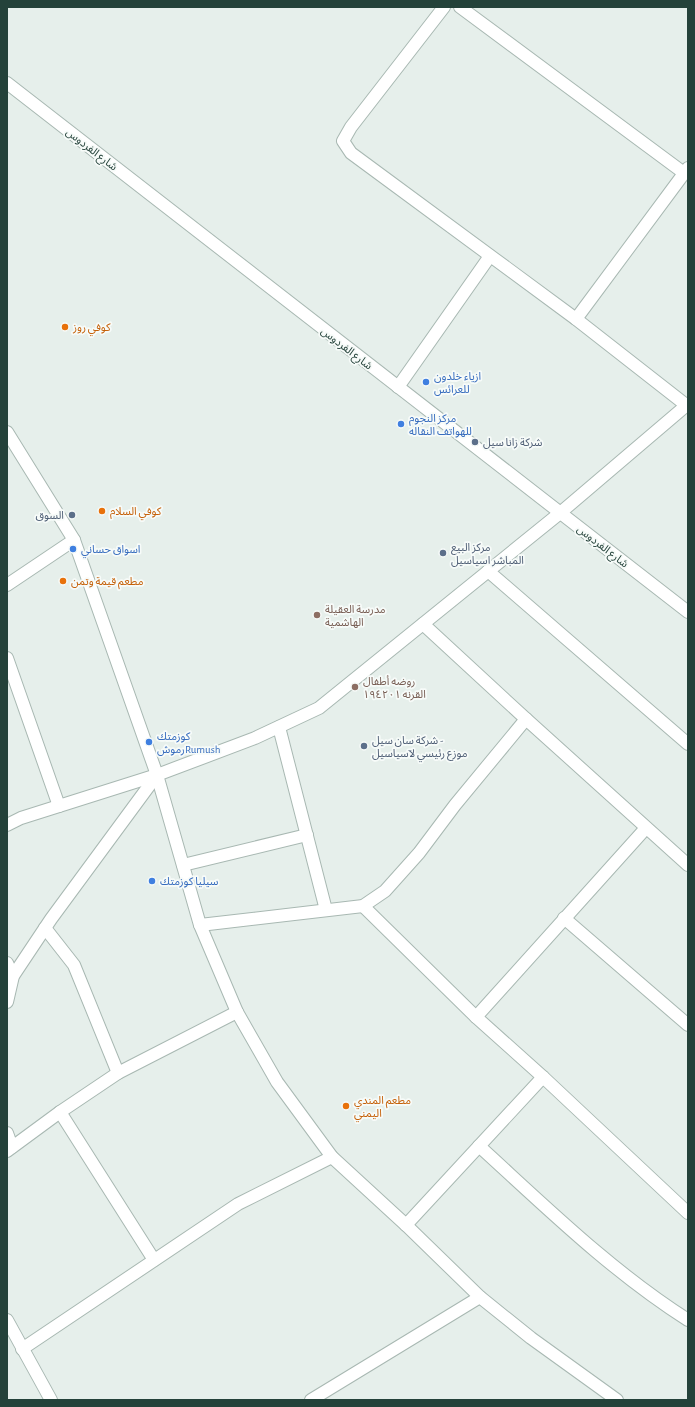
<svg xmlns="http://www.w3.org/2000/svg" width="695" height="1407" font-family="'Alegreya Sans','Noto Sans Arabic',sans-serif">
	<rect width="100%" height="100%" fill="#e6efeb"/>
	<g fill="none" stroke-linecap="round" stroke-linejoin="round">
		<g stroke="#a8b8b2" stroke-width="14">
			<g id="minor">
				<path d="M444,7L351,127L343,141L351,153L576,319L686,405"/>
				<path d="M460,7L684,173"/>
				<path d="M7,83L688,612"/>
				<path d="M576,319L688,168"/>
				<path d="M398,387L490,256"/>
				<path d="M7,432L74,540L157,775L200,925L237,1012L277,1082L332,1157L406,1225L480,1297L531,1338L617,1400"/>
				<path d="M488,571L688,744"/>
				<path d="M7,585L74,540"/>
				<path d="M423,624L526,719L688,865"/>
				<path d="M7,658L59,806"/>
				<path d="M279,727L326,910"/>
				<path d="M7,825L21,818L157,775L255,738L319,708L560,513L688,404"/>
				<path d="M183,865L307,835"/>
				<path d="M363,906L476,1017L543,1077L688,1213"/>
				<path d="M564,918L688,1025"/>
				<path d="M200,925L363,906L385,891L419,853L455,805L526,719"/>
				<path d="M45,928L74,965L118,1073"/>
				<path d="M7,963L13,976"/>
				<path d="M7,1002L13,976L51,919L157,775"/>
				<path d="M476,1017L646,828"/>
				<path d="M60,1112L154,1260"/>
				<path d="M7,1133L12,1147"/>
				<path d="M479,1146C546,1207 611,1271 688,1320"/>
				<path d="M7,1151L60,1112L118,1073L237,1012"/>
				<path d="M406,1225L543,1077"/>
				<path d="M7,1320L51,1400"/>
				<path d="M22,1349L238,1204L332,1157"/>
				<path d="M311,1400L480,1297"/>
			</g>
		</g>
		<use href="#minor" stroke="#fff" stroke-width="12"/>
	</g>
	<g fill="#e8710a" stroke="#f7fbf9" stroke-width="1.5">
		<circle cx="65" cy="327" r="4"/>
		<circle cx="102" cy="511" r="4"/>
		<circle cx="63" cy="581" r="4"/>
		<circle cx="346" cy="1106" r="4"/>
	</g>
	<g fill="#3f7fe0" stroke="#f7fbf9" stroke-width="1.5">
		<circle cx="426" cy="382" r="4"/>
		<circle cx="401" cy="424" r="4"/>
		<circle cx="73" cy="549" r="4"/>
		<circle cx="149" cy="742" r="4"/>
		<circle cx="152" cy="881" r="4"/>
	</g>
	<g fill="#5c6f8a" stroke="#f7fbf9" stroke-width="1.5">
		<circle cx="475" cy="442" r="4"/>
		<circle cx="72" cy="515" r="4"/>
		<circle cx="443" cy="553" r="4"/>
		<circle cx="364" cy="746" r="4"/>
	</g>
	<g fill="#8d6e63" stroke="#f7fbf9" stroke-width="1.5">
		<circle cx="317" cy="615" r="4"/>
		<circle cx="355" cy="687" r="4"/>
	</g>
	<g text-anchor="middle" stroke-width="3.5" stroke-linejoin="round" paint-order="stroke">
		<g font-size="11" fill="#24423a" stroke="#f7fbf9">
			<text transform="translate(92 149) rotate(38)" y="4">شارع الفردوس</text>
			<text transform="translate(347 348) rotate(38)" y="4">شارع الفردوس</text>
			<text transform="translate(603 546) rotate(38)" y="4">شارع الفردوس</text>
		</g>
		<g font-size="11" fill="#c56008" stroke="#f7fbf9" text-anchor="start">
			<text x="73" y="331">كوفي روز</text>
			<text x="110" y="515">كوفي السلام</text>
			<text x="71" y="585">مطعم قيمة وتمن</text>
			<text x="354" y="1104">مطعم المندي<tspan x="354" dy="13">اليمني</tspan></text>
		</g>
		<g font-size="11" fill="#366cbe" stroke="#f7fbf9" text-anchor="start">
			<text x="434" y="380">ازياء خلدون<tspan x="434" dy="13">للعرائس</tspan></text>
			<text x="409" y="422">مركز النجوم<tspan x="409" dy="13">للهواتف النقاله</tspan></text>
			<text x="81" y="553">اسواق حساني</text>
			<text x="157" y="740">كوزمتك<tspan x="157" dy="13">رموشRumush</tspan></text>
			<text x="160" y="885">سيليا كوزمتك</text>
		</g>
		<g font-size="11" fill="#4e5e75" stroke="#f7fbf9" text-anchor="start">
			<text x="483" y="446">شركة زانا سيل</text>
			<text x="64" y="519" text-anchor="end">السوق</text>
			<text x="451" y="551">مركز البيع<tspan x="451" dy="13">المباشر اسياسيل</tspan></text>
			<text x="372" y="744">شركة سان سيل -<tspan x="372" dy="13">موزع رئيسي لآسياسيل</tspan></text>
		</g>
		<g font-size="11" fill="#785e54" stroke="#f7fbf9" text-anchor="start">
			<text x="325" y="613">مدرسة العقيلة<tspan x="325" dy="13">الهاشمية</tspan></text>
			<text x="363" y="685">روضه أطفال<tspan x="363" dy="13">القرنه ١٩٤٢٠١</tspan></text>
		</g>
	</g>
	<rect width="695" height="1407" fill="none" stroke="#24423a" stroke-width="16"/>
</svg>
